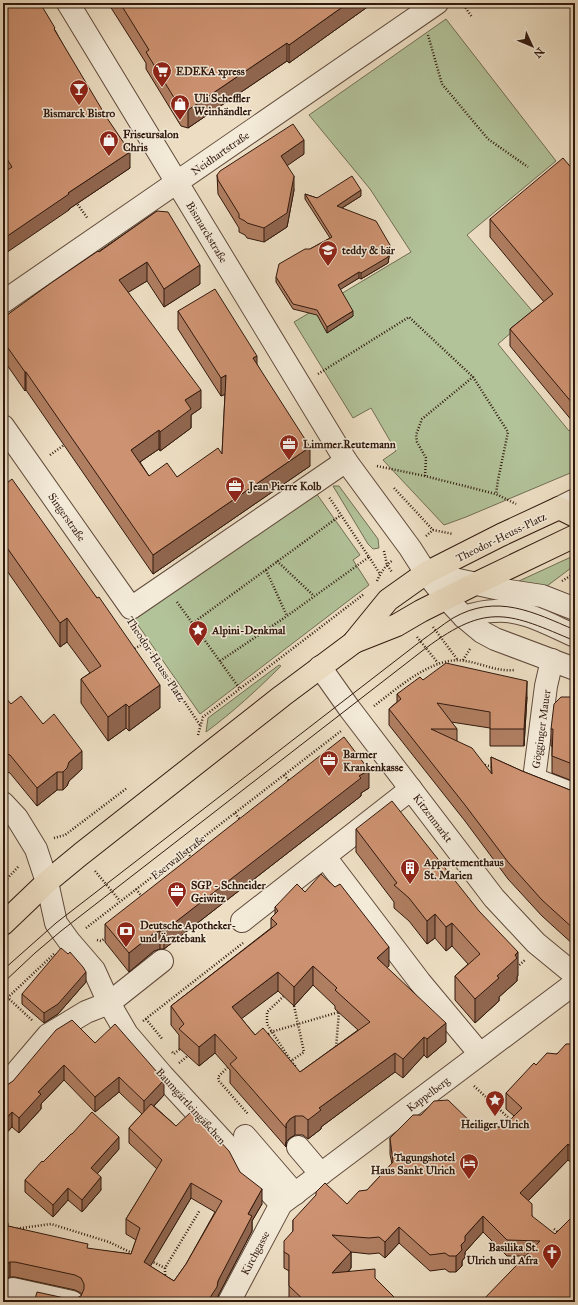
<svg xmlns="http://www.w3.org/2000/svg" width="578" height="1305" font-family="'IM FELL Great Primer',serif">
	<rect width="100%" height="100%" fill="#eddec3"/>
	<filter id="stains"><feTurbulence type="fractalNoise" baseFrequency=".005" numOctaves="4"/><feColorMatrix values="0 0 0 0 .2 0 0 0 0 .09 0 0 0 0 .02 0 0 0 .5 -.17"/></filter>
	<radialGradient id="worn" r=".72"><stop offset=".6" stop-color="#630" stop-opacity="0"/><stop offset="1" stop-color="#630" stop-opacity=".3"/></radialGradient>
	<g fill="#b2c299" stroke="#726e54">
		<path d="M446,19L556,161L467,235L534,313L498,344L569,431L575,426V471L466,517L444,525L383,460L396,451L371,408L353,418L294,322L411,252L370,189L309,115Z"/>
		<path d="M333,486H339L378,539L379,548L373,549L368,544Z"/>
		<path d="M316,493L360,555L353,560L369,585L200,714L131,615Z"/>
		<path d="M575,554V565L543,589L516,584L519,581L571,557Z"/>
		<path d="M279,665L281,666C257,690 233,712 206,732L208,718Z"/>
	</g>
	<g fill="none" stroke-linecap="round" stroke-linejoin="round">
		<g stroke="#604a3b" stroke-width="24">
			<g id="minor">
				<path d="M68,3L346,461L410,548L426,573L446,598L464,617L482,632L495,639L575,669"/>
				<path d="M3,302L437,3"/>
				<path d="M3,426L131,608L346,461"/>
				<path d="M559,508L575,500"/>
				<path d="M426,573L509,591L542,596L575,609"/>
				<path d="M464,617C474,614 484,611 494,611C522,608 550,625 575,636"/>
				<path d="M552,660L546,686L534,779L575,795"/>
				<path d="M320,667L349,708L494,898L536,943L575,975"/>
				<path d="M3,803L17,818L36,849L47,882L56,923L69,941L94,970L109,1003L127,1034L163,1076L281,1204"/>
				<path d="M325,857L420,982L480,1054"/>
				<path d="M242,921L411,789"/>
				<path d="M3,1088L48,1035L86,1012L109,1003L162,961"/>
				<path d="M245,1136L295,1194"/>
				<path d="M298,1147L321,1174"/>
				<path d="M3,1297L13,1289L72,1302"/>
				<path d="M229,1302L281,1204L575,983"/>
			</g>
		</g>
		<g stroke="#31190e" stroke-width="24">
			<g id="major">
				<path d="M354,642L397,625L421,611L475,584L575,536"/>
				<path d="M3,924L47,882L81,854L282,696L353,643L388,600L426,573L501,535L559,508L575,516"/>
			</g>
		</g>
		<g stroke="#31190e" stroke-width="2.5" stroke-dasharray="1 2" stroke-linecap="butt">
			<path d="M462,3L472,17"/>
			<path d="M428,35L442,84L488,139L528,167"/>
			<path d="M76,202L88,219"/>
			<path d="M318,374L409,317L473,377L508,432L498,480L496,494"/>
			<path d="M50,455L67,443"/>
			<path d="M377,466L425,476L496,494L516,504"/>
			<path d="M425,476L426,458L417,442L416,435L422,419L473,377"/>
			<path d="M394,488L433,530"/>
			<path d="M426,536L433,530L453,534"/>
			<path d="M384,551L387,565L392,572"/>
			<path d="M369,557L380,574"/>
			<path d="M277,561L314,596"/>
			<path d="M266,570L287,616"/>
			<path d="M377,581C381,572 385,566 393,560"/>
			<path d="M562,581L575,573"/>
			<path d="M177,602L240,689"/>
			<path d="M193,623L341,515"/>
			<path d="M433,627L457,659"/>
			<path d="M136,629L200,725"/>
			<path d="M417,637L438,663"/>
			<path d="M132,650L145,643"/>
			<path d="M463,660L470,649"/>
			<path d="M220,661L287,616L369,557L329,497"/>
			<path d="M374,706C398,688 434,655 465,661C481,663 497,672 514,670"/>
			<path d="M198,735L203,717L364,594"/>
			<path d="M485,765L493,767"/>
			<path d="M284,775L290,782"/>
			<path d="M235,813L241,821"/>
			<path d="M54,838L65,835L127,788"/>
			<path d="M186,850L192,859"/>
			<path d="M95,871L120,901"/>
			<path d="M3,883L19,866"/>
			<path d="M136,889L143,898"/>
			<path d="M86,928L341,731"/>
			<path d="M97,940L101,941L107,937"/>
			<path d="M517,967L525,960"/>
			<path d="M286,994L293,1001L304,1052L291,1061L267,1024V1012Z"/>
			<path d="M7,997L33,1021"/>
			<path d="M3,1002L54,954"/>
			<path d="M146,1019L163,1040"/>
			<path d="M143,1021L243,943"/>
			<path d="M266,1036L271,1032L339,1012L336,1048"/>
			<path d="M172,1052L174,1054L182,1047"/>
			<path d="M291,1061L296,1067"/>
			<path d="M179,1063L189,1055"/>
			<path d="M230,1065L218,1077L219,1081L248,1114"/>
			<path d="M474,1086L513,1122"/>
			<path d="M14,1229L51,1224L109,1242L134,1254"/>
			<path d="M554,1229L560,1234"/>
			<path d="M151,1261L165,1268"/>
			<path d="M165,1278V1268L200,1210"/>
		</g>
		<use href="#minor" stroke="#f3ead8" stroke-width="22"/>
		<use href="#major" stroke="#eddec3" stroke-width="22"/>
		<g stroke="#31190e" stroke-width="1">
			<path d="M3,970L56,923L421,641C431,634 442,625 453,618C497,593 533,612 575,630"/>
			<path d="M3,983L35,953L61,931L426,648C488,602 509,613 575,641"/>
		</g>
	</g>
	<g fill="#b07e61" stroke="#31190e" fill-rule="evenodd">
		<path d="M3,3L55,30L130,168L69,209V210L4,172L3,170Z"/>
		<path d="M108,3H373L289,63L287,61L188,128L181,126L146,69V63Z"/>
		<path d="M304,154L287,165L294,190L287,227L264,242L247,238L245,235L239,232V228L218,194L217,175Z"/>
		<path d="M575,172L573,422L510,346V329L544,302L490,237V219Z"/>
		<path d="M305,194L317,198L361,196L342,208L390,251L388,263L361,279L359,278L340,289L353,316L327,333L317,315L293,309L276,282V277L310,249L330,238L305,199Z"/>
		<path d="M157,211L200,284L164,307L147,281L128,292L201,408L191,415V428L160,451L159,449L140,462L149,476L177,477L222,454L225,394L221,396L178,329V311L257,364L310,466L153,574L26,390L25,391L3,359V318Z"/>
		<path d="M3,486L97,598L160,708L129,731L126,728L108,741L81,703V679L90,673L67,642L60,647L3,565Z"/>
		<path d="M423,680L527,697L524,746H490V728L451,722L457,729V741L491,773V757L522,771L570,790L575,791V946L542,916L508,879L465,821L389,725V709L397,702V694Z"/>
		<path d="M575,697V782L552,773V746H551V729Z"/>
		<path d="M3,701L11,704L43,724L82,769L69,781L67,786L63,790H57L37,806L10,773L4,771V766L3,764Z"/>
		<path d="M369,788L361,793V796L164,949H160L154,951L129,972L105,942V924Z"/>
		<path d="M356,829L518,975L517,977V981L499,997V1001L475,1023L455,1000V976L468,964L452,946L446,951L435,938L427,944L409,921L394,908V902L356,852Z"/>
		<path d="M305,892L389,966L387,968L446,1042L427,1058L424,1055L403,1078L395,1072L321,1127V1129L308,1139L303,1135H295L290,1138L286,1142V1147L230,1083V1070L215,1053L199,1066L179,1048V1035L171,1025V1006L271,928V918L275,915V907ZM313,985L335,1006V1009L358,1030L300,1072L255,1035L241,1018L278,991L294,1006Z"/>
		<path d="M86,982L58,1014L44,1023L22,1004V994Z"/>
		<path d="M95,1043L164,1095L154,1106L176,1126L240,1172L262,1204L252,1221V1231L218,1296L217,1302L69,1299H75L81,1296L82,1295L81,1293L75,1290L15,1277H10L3,1281V1219L8,1226L88,1249L131,1254L136,1240L126,1234V1219L157,1169L129,1143V1128L142,1114L119,1092L95,1112L64,1080L41,1104V1109L19,1133L12,1127L7,1085ZM191,1198L215,1212L186,1264L174,1281L150,1266Z"/>
		<path d="M575,1044V1166L568,1160L528,1201L532,1216L575,1302L525,1256H507L483,1232L465,1252V1257L462,1261V1266L456,1272H449L445,1269L430,1271L399,1243L385,1258L379,1253L369,1254L351,1252V1268L348,1272L375,1278L399,1302H289V1271L284,1268V1252L293,1232V1220L347,1204L367,1190L392,1164L390,1154V1138L477,1128L503,1127L514,1116L506,1109V1093L536,1065Z"/>
		<path d="M72,1134L119,1149L97,1174L101,1190L82,1212L68,1200L53,1217L25,1192V1180Z"/>
	</g>
	<g fill="#90664f" stroke="#31190e">
		<path d="M348,3H373L289,63V45Z"/>
		<path d="M287,43V61L188,128V110Z"/>
		<path d="M304,140V154L281,170V156Z"/>
		<path d="M130,152V168L69,209V210L3,255V239L68,193Z"/>
		<path d="M294,176V190L287,227L264,242V228Z"/>
		<path d="M361,190V196L337,211V206Z"/>
		<path d="M390,245V251L388,263L361,279V273Z"/>
		<path d="M147,262V281L119,298V280Z"/>
		<path d="M200,265V284L164,307V289Z"/>
		<path d="M359,272V278L338,291V285Z"/>
		<path d="M353,311V316L327,333V327Z"/>
		<path d="M257,356V374L253,358Z"/>
		<path d="M25,372H26V390L25,391Z"/>
		<path d="M226,375V394L221,396V378Z"/>
		<path d="M201,390V408L191,415V428L160,451V432L185,400Z"/>
		<path d="M575,403V421L573,422V404Z"/>
		<path d="M159,430V449L131,468V450Z"/>
		<path d="M310,447V466L153,574V555Z"/>
		<path d="M67,618V642L60,647V623Z"/>
		<path d="M527,681V697L524,746V729Z"/>
		<path d="M160,685V708L129,731V707Z"/>
		<path d="M126,704V728L108,741V717Z"/>
		<path d="M82,751V769L69,781L67,786L63,790V772L69,762Z"/>
		<path d="M369,770V788L361,793V796L164,949V931L359,776Z"/>
		<path d="M57,772V790L37,806V788Z"/>
		<path d="M435,914V938L427,944V921Z"/>
		<path d="M452,923V946L446,951V927Z"/>
		<path d="M160,931V949L154,951L129,972V953L154,933Z"/>
		<path d="M389,947V966L377,977V958Z"/>
		<path d="M518,952V975L517,977V981L499,997V1001L475,1023V999L497,976Z"/>
		<path d="M313,966V985L294,1006V987Z"/>
		<path d="M86,972V982L58,1014L44,1023V1013Z"/>
		<path d="M278,972V991L232,1026V1007Z"/>
		<path d="M446,1023V1042L427,1058V1039Z"/>
		<path d="M215,1034V1053L199,1066V1047Z"/>
		<path d="M424,1037V1055L403,1078V1059Z"/>
		<path d="M395,1053V1072L321,1127V1129L308,1139V1120L319,1108Z"/>
		<path d="M64,1065V1080L41,1104V1109L19,1133V1118L38,1092Z"/>
		<path d="M119,1077V1092L95,1112V1097Z"/>
		<path d="M164,1080V1095L144,1116V1101Z"/>
		<path d="M12,1112V1127L3,1137V1122Z"/>
		<path d="M295,1116V1135L290,1138L286,1142V1147V1124L290,1119Z"/>
		<path d="M119,1137V1149L91,1181V1168Z"/>
		<path d="M568,1144V1160L520,1209V1193Z"/>
		<path d="M101,1177V1190L82,1212V1200Z"/>
		<path d="M191,1183V1198L144,1277V1262Z"/>
		<path d="M68,1188V1200L53,1217V1205Z"/>
		<path d="M262,1189V1204L252,1221V1231L218,1296L217,1302H207L218,1281L248,1214Z"/>
		<path d="M483,1216V1232L465,1252V1257L462,1261V1266L456,1272V1256L465,1236Z"/>
		<path d="M399,1227V1243L385,1258V1242Z"/>
		<path d="M351,1252V1268L332,1289V1273Z"/>
		<path d="M10,1262V1277L3,1281V1266Z"/>
	</g>
	<g fill="#cd9271" stroke="#31190e" fill-rule="evenodd">
		<path d="M3,3H40L55,28L54,29L107,118L130,152L68,193L69,194L3,239V173L12,167L3,153Z"/>
		<path d="M120,3H348L289,45L287,43L188,110L181,109L146,52L149,50Z"/>
		<path d="M293,124L304,140L281,156L294,176L287,213L264,228L247,223L245,221L239,218V214L218,180L217,175L220,171Z"/>
		<path d="M563,158L575,172V403L573,404L510,329L553,294L490,219Z"/>
		<path d="M352,176L361,190L337,206L376,221L390,245L388,257L361,273L359,272L338,285L353,311L327,327L317,310L293,304L276,277L279,264L305,249H310L332,237L305,194L317,198Z"/>
		<path d="M157,211L168,212L200,265L164,289L147,262L119,280L201,390L185,400L191,409L160,432L159,430L131,450L149,476L167,463L177,477L218,448L222,454L226,375L221,378L178,311L215,289L257,356L253,358L310,447L153,555L26,372H25L3,341V318L51,283L98,251L99,252Z"/>
		<path d="M12,479L97,598L99,597L160,685L129,707L126,704L108,717L81,679L101,666L67,618L60,623L3,542V486Z"/>
		<path d="M446,663L527,681L524,729H490V712L437,703L457,729H431L472,748L492,774L491,757L522,771L570,790L575,791V930L542,900L508,862L465,805L389,709L401,699L397,694L420,677L423,680Z"/>
		<path d="M21,696L43,724L54,714L82,751L69,762L67,768L63,772H57L37,788L10,755L4,753V747L3,746V701L6,698L11,704Z"/>
		<path d="M561,697H575V765L552,756L553,729H551L554,704Z"/>
		<path d="M344,737L369,770L359,776L361,778L164,931H160L154,933L129,953L105,924Z"/>
		<path d="M392,801L479,911L518,952L515,955L517,958L497,976L499,978L475,999L455,976L480,954L452,923L446,927L435,914L427,921L409,898L394,885L397,883L356,829Z"/>
		<path d="M321,874L335,887L340,884L389,947L377,958L446,1023L427,1039L424,1037L403,1059L395,1053L319,1108L321,1110L308,1120L303,1116H295L290,1119L286,1124V1128L230,1064L237,1058L215,1034L199,1047L179,1029L184,1024L171,1006L277,924L271,918L278,911L275,907L297,884L305,892ZM313,966L337,988L335,990L370,1022L300,1072L263,1028L255,1035L232,1007L278,972L294,987Z"/>
		<path d="M61,948L68,954L70,952L83,967L86,972L58,1004L44,1013L22,994Z"/>
		<path d="M72,1020L95,1043L115,1024L164,1080L144,1101L119,1077L95,1097L64,1065L38,1092L41,1094L19,1118L12,1112L3,1122V1085H7L13,1081L56,1030Z"/>
		<path d="M566,1044H575V1150L568,1144L520,1193L532,1204V1216L555,1234L575,1214V1302H481L540,1241L507,1240L483,1216L465,1236V1241L461,1245L462,1250L456,1256H449L445,1253L430,1255L399,1227L385,1242L379,1237L369,1238L332,1235L351,1252L332,1273L375,1269V1278L399,1302H306L289,1286V1255L284,1252V1241L293,1231V1220L316,1195V1192L325,1183L347,1204L359,1191L367,1190L393,1162L390,1138L413,1115H421L434,1101L448,1100L477,1128L503,1127L522,1108L506,1093L534,1063L536,1065L547,1053L557,1054Z"/>
		<path d="M151,1104L176,1126L192,1111L229,1151L240,1172L262,1189L248,1214L252,1216L218,1281L217,1287L207,1302H34L37,1292L69,1299H75L81,1296L84,1289V1284L81,1278L75,1275L15,1262H10L3,1266V1219L8,1223V1226L88,1244L87,1248L131,1254L140,1228L126,1219L162,1160L129,1128ZM191,1183L222,1201L186,1264L174,1281L144,1262Z"/>
		<path d="M92,1112L119,1137L91,1168L101,1177L82,1200L68,1188L53,1205L25,1180L42,1161L43,1162L71,1134H72Z"/>
		<path d="M11,1298L15,1302H8Z"/>
	</g>
	<defs>
		<g id="supermarket-pin" transform="scale(1)"><path d="M0 17L-7.5 6A9.5 9.5 0 1 1 7.5 6Z" fill="#8f2418" stroke="#f3ead8"/><path d="M-6-5.5h2.5l.6 2H6L4.5 2H-2.5L-4.4-4H-6ZM-1.5 3.2a1.3 1.3 0 1 0 .1 0ZM3 3.2a1.3 1.3 0 1 0 .1 0Z" fill="#fff"/></g>
		<g id="bar-pin" transform="scale(1)"><path d="M0 17L-7.5 6A9.5 9.5 0 1 1 7.5 6Z" fill="#8f2418" stroke="#f3ead8"/><path d="M-6-5H6L.8 .8V4.5H3.5V6h-7V4.5H-.8V.8Z" fill="#fff"/></g>
		<g id="shop-pin" transform="scale(1)"><path d="M0 17L-7.5 6A9.5 9.5 0 1 1 7.5 6Z" fill="#8f2418" stroke="#f3ead8"/><path d="M-5-2.5h2.3a2.7 3.5 0 0 1 5.4 0H5L5.5 6h-11ZM-1.5-2.5h3a1.5 2.3 0 0 0-3 0Z" fill="#fff"/></g>
		<g id="school-pin" transform="scale(1)"><path d="M0 17L-7.5 6A9.5 9.5 0 1 1 7.5 6Z" fill="#8f2418" stroke="#f3ead8"/><path d="M0-5L7-2L0 1L-7-2ZM-4 1L0 2.5L4 1V4Q0 6-4 4Z" fill="#fff"/></g>
		<g id="office-pin" transform="scale(1)"><path d="M0 17L-7.5 6A9.5 9.5 0 1 1 7.5 6Z" fill="#8f2418" stroke="#f3ead8"/><path d="M-6-3h4V-5.5h4V-3h4V5H-6ZM-1-4.5V-3h2v-1.5ZM-6 0V1H6V0Z" fill="#fff"/></g>
		<g id="sight-pin" transform="scale(1)"><path d="M0 17L-7.5 6A9.5 9.5 0 1 1 7.5 6Z" fill="#8f2418" stroke="#f3ead8"/><path d="M0-6L1.8-2.2L6-1.7L2.9 1.2L3.7 5.4L0 3.3L-3.7 5.4L-2.9 1.2L-6-1.7L-1.8-2.2Z" fill="#fff"/></g>
		<g id="building-pin" transform="scale(1)"><path d="M0 17L-7.5 6A9.5 9.5 0 1 1 7.5 6Z" fill="#8f2418" stroke="#f3ead8"/><path d="M-4-6H4V6H1V3H-1V6H-4ZM-2.5-4.3h1.7v1.8h-1.7ZM.8-4.3h1.7v1.8H.8ZM-2.5-1h1.7V.8h-1.7ZM.8-1h1.7V.8H.8Z" fill="#fff"/></g>
		<g id="bank-pin" transform="scale(1)"><path d="M0 17L-7.5 6A9.5 9.5 0 1 1 7.5 6Z" fill="#8f2418" stroke="#f3ead8"/><path d="M-6-4H6V4H-6ZM0-2.3a2.3 2.3 0 1 0 0 4.6a2.3 2.3 0 1 0 0-4.6Z" fill="#fff"/></g>
		<g id="hotel-pin" transform="scale(1)"><path d="M0 17L-7.5 6A9.5 9.5 0 1 1 7.5 6Z" fill="#8f2418" stroke="#f3ead8"/><path d="M-6-4.5h1.5V1H6V5H4.5V3h-9V5H-6ZM-4 0a1.8 1.8 0 1 1 3.6 0ZM.5 0V-2.5h3Q6-2.5 6 0Z" fill="#fff"/></g>
		<g id="church-pin" transform="scale(1)"><path d="M0 17L-7.5 6A9.5 9.5 0 1 1 7.5 6Z" fill="#8f2418" stroke="#f3ead8"/><path d="M-1.2-6h2.4v3.5h3.3v2.4h-3.3V6h-2.4V-.1h-3.3v-2.4h3.3Z" fill="#fff"/></g>
	</defs>
	<g fill-rule="evenodd">
		<use href="#supermarket-pin" x="162" y="71"/>
		<use href="#bar-pin" x="79" y="89"/>
		<use href="#shop-pin" x="180" y="104"/>
		<use href="#shop-pin" x="109" y="140"/>
		<use href="#school-pin" x="328" y="250"/>
		<use href="#office-pin" x="289" y="444"/>
		<use href="#office-pin" x="235" y="486"/>
		<use href="#sight-pin" x="198" y="630"/>
		<use href="#office-pin" x="329" y="760"/>
		<use href="#building-pin" x="410" y="868"/>
		<use href="#office-pin" x="177" y="891"/>
		<use href="#bank-pin" x="126" y="931"/>
		<use href="#sight-pin" x="495" y="1100"/>
		<use href="#hotel-pin" x="469" y="1163"/>
		<use href="#church-pin" x="552" y="1253"/>
	</g>
	<g text-anchor="middle" stroke-width="3" stroke-linejoin="round" paint-order="stroke">
		<g font-size="11" font-weight="bold" fill="#31190e" stroke="#f3ead8" text-anchor="start">
			<text x="176" y="75">EDEKA xpress</text>
			<text x="194" y="102">Uli Scheffler<tspan x="194" dy="13">Weinhändler</tspan></text>
			<text x="79" y="117" text-anchor="middle">Bismarck Bistro</text>
			<text x="123" y="138">Friseursalon<tspan x="123" dy="13">Chris</tspan></text>
			<text x="342" y="254">teddy &amp; bär</text>
			<text x="303" y="448">Limmer.Reutemann</text>
			<text x="249" y="490">Jean Pierre Kolb</text>
			<text x="212" y="634">Alpini-Denkmal</text>
			<text x="343" y="758">Barmer<tspan x="343" dy="13">Krankenkasse</tspan></text>
			<text x="424" y="866">Appartementhaus<tspan x="424" dy="13">St. Marien</tspan></text>
			<text x="191" y="889">SGP - Schneider<tspan x="191" dy="13">Geiwitz</tspan></text>
			<text x="140" y="929">Deutsche Apotheker-<tspan x="140" dy="13">und Ärztebank</tspan></text>
			<text x="495" y="1128" text-anchor="middle">Heiliger Ulrich</text>
			<text x="455" y="1161" text-anchor="end">Tagungshotel<tspan x="455" dy="13">Haus Sankt Ulrich</tspan></text>
			<text x="538" y="1251" text-anchor="end">Basilika St.<tspan x="538" dy="13">Ulrich und Afra</tspan></text>
		</g>
		<g font-size="11" fill="#31190e" stroke="#f3ead8">
			<text transform="translate(220 153) rotate(-35)" y="4">Neidhartstraße</text>
			<text transform="translate(207 232) rotate(59)" y="4">Bismarckstraße</text>
			<text transform="translate(67 517) rotate(55)" y="4">Singerstraße</text>
			<text transform="translate(501 537) rotate(-26)" y="4">Theodor-Heuss-Platz</text>
			<text transform="translate(156 659) rotate(57)" y="4">Theodor-Heuss-Platz</text>
			<text transform="translate(541 729) rotate(-82)" y="4">Gögginger Mauer</text>
			<text transform="translate(433 818) rotate(53)" y="4">Kitzenmarkt</text>
			<text transform="translate(178 857) rotate(-38)" y="4">Eserwallstraße</text>
			<text transform="translate(428 1094) rotate(-37)" y="4">Kappelberg</text>
			<text transform="translate(191 1106) rotate(48)" y="4">Baumgärtleingäßchen</text>
			<text transform="translate(255 1253) rotate(-62)" y="4">Kirchgasse</text>
		</g>
	</g>
	<rect width="578" height="1305" fill="none" stroke="#eddec3" stroke-width="16"/>
	<rect x="4" y="4" width="570" height="1297" fill="none" stroke="#31190e" stroke-width="2"/>
	<rect x="8" y="8" width="562" height="1289" fill="none" stroke="#31190e"/>
	<g transform="translate(532 46) rotate(134)" stroke="#f3ead8" stroke-width="3" paint-order="stroke">
	<path d="M0-3L7 15L0 10L-7 15Z" fill="#31190e"/>
	<text y="-6" font-size="11" font-weight="bold" text-anchor="middle" fill="#31190e">N</text>
	</g>
	<rect width="100%" height="100%" filter="url(#stains)"/>
	<rect width="100%" height="100%" fill="url(#worn)"/>
</svg>
